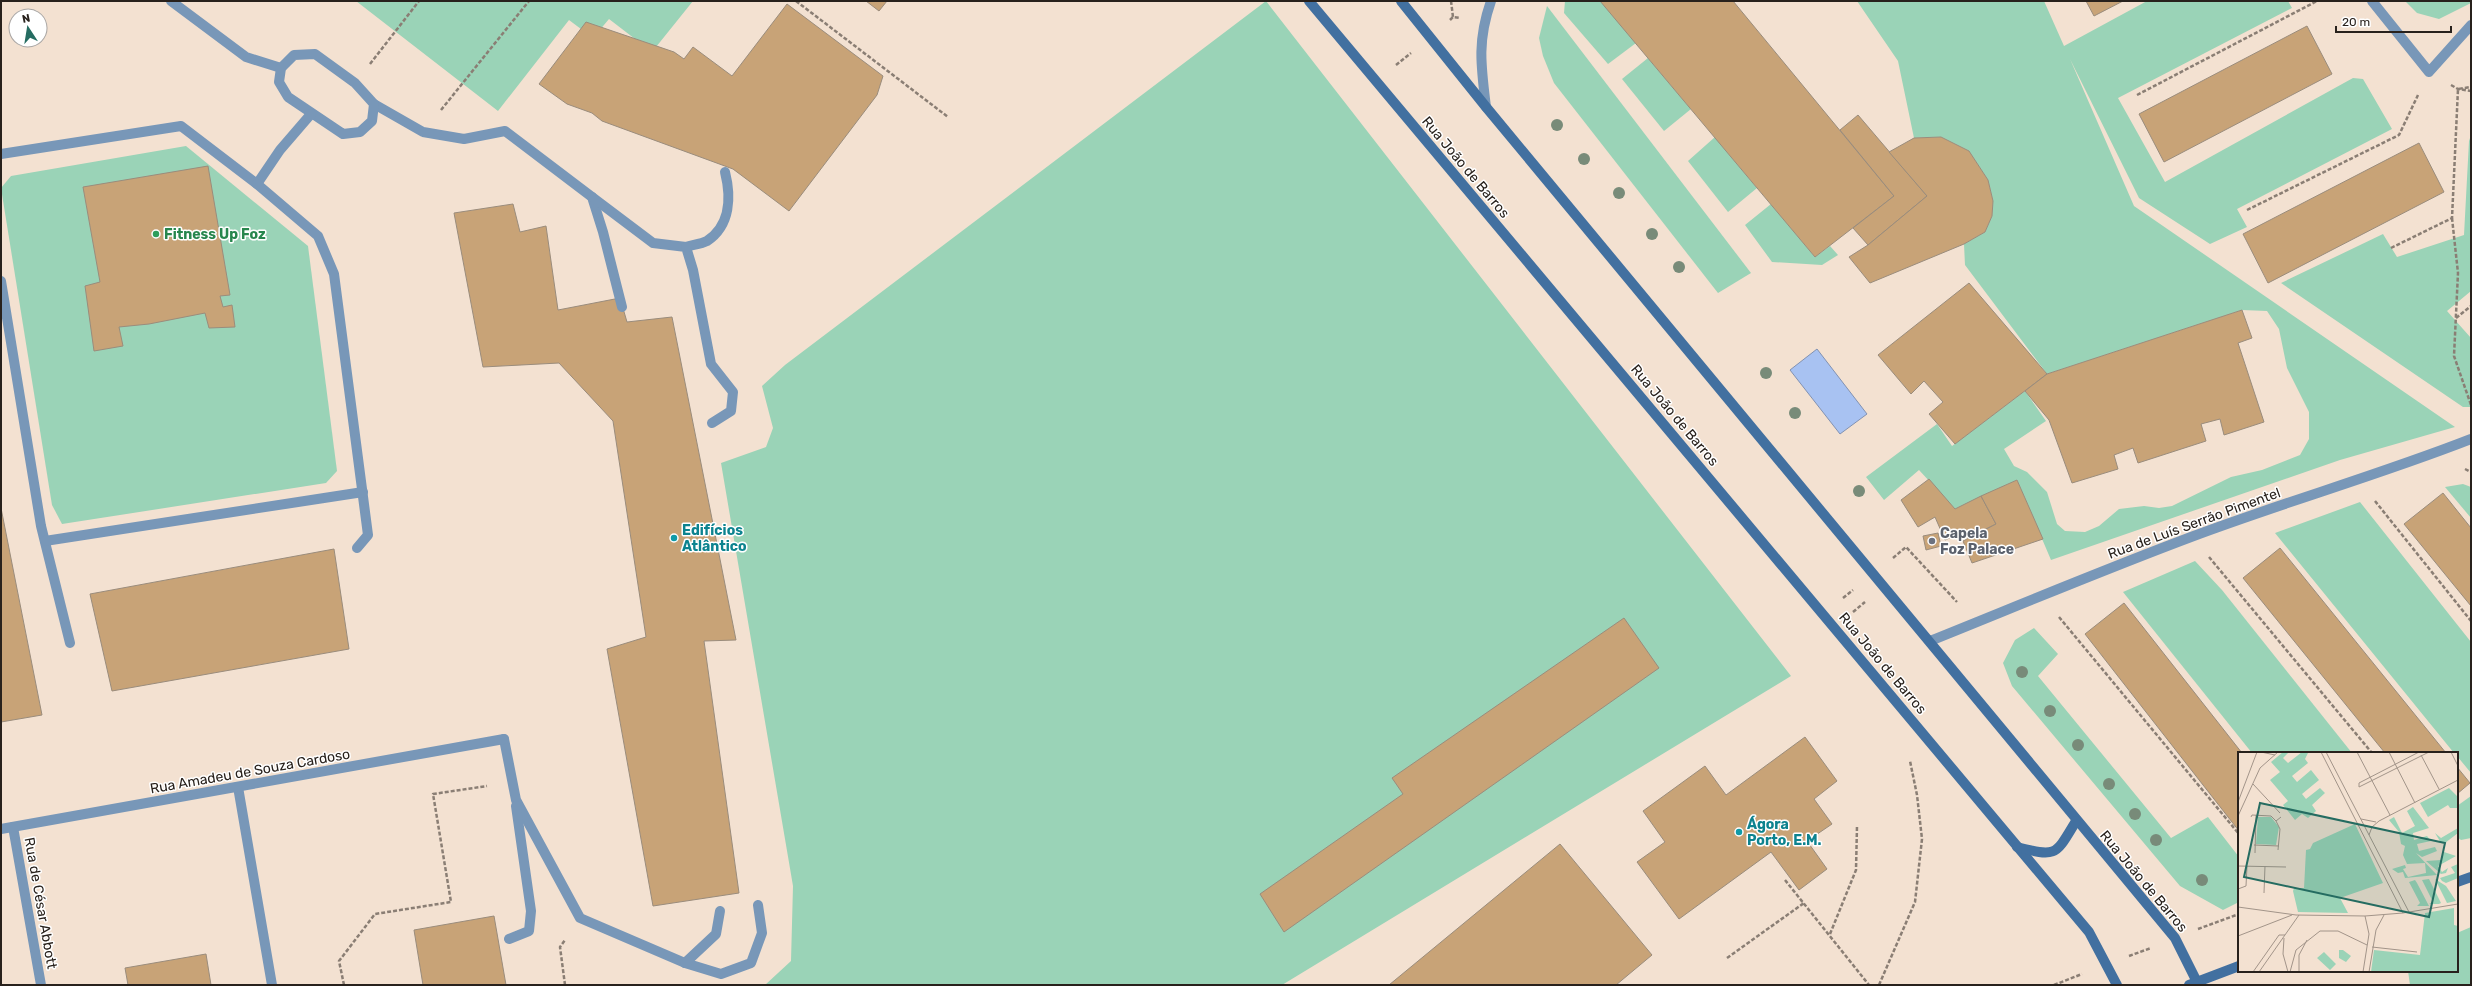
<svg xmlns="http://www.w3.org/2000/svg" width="2472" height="986" font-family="Rubik,sans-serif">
	<rect width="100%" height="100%" fill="#f3e1d1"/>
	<g fill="#9ad3b7">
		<path d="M356,1H693L652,52L609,19L593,38L569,20L498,111Z"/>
		<path d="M1266,1L1791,676L1282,985H765L791,961L793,886L721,463L766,447L773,428L762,386L785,365Z"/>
		<path d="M1565,1H1603L1636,43L1608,64L1564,13Z"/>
		<path d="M1857,1H2044L2064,46L2147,1H2288L2292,8L2118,98L2165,182L2353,78L2363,79L2392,129L2237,209L2247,227L2210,244L2139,198L2070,59L2134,206L2455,427L2340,460L2051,560L2017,480L1955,509L1919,470L1884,500L1866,477L1937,424L1952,446L2025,391L2046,421L2004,449L2014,466L2027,472L2047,492L2057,524L2065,531L2085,532L2099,526L2119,509L2144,506L2159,508L2172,506L2231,477L2262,470L2300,455L2309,439V412L2287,368L2279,329L2267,311L2242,310L2047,374L1965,265L1964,244L1985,232L1992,216L1993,201L1988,180L1969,151L1941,137L1914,138L1898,61Z"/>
		<path d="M2405,1H2471V3L2439,19L2417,13Z"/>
		<path d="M1547,6L1751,273L1718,293L1554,83L1543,56L1539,38Z"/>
		<path d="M1648,58L1691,109L1664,131L1622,79Z"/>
		<path d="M2471,135V291L2447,311L2471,338V407H2463L2281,283L2383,234L2397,257L2464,235L2469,141Z"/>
		<path d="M1715,137L1757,188L1728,212L1688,161Z"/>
		<path d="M186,146L308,246L337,471L326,483L62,524L52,505L1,188L11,176Z"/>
		<path d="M1771,204L1815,257L1830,246L1838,255L1822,265L1772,262L1745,225Z"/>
		<path d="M2463,484L2471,487V518L2445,487Z"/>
		<path d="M2360,502L2471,642V773L2457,756V753H2454L2275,533Z"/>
		<path d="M2195,561L2222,590L2352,753H2252L2123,592Z"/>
		<path d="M2034,628L2058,654L2038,676L2171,838L2208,817L2239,857V902L2223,910L2180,886L2012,686L2003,663L2015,640Z"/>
		<path d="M2471,796V838L2461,840L2457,837V806Z"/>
		<path d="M2471,927V985H2410L2408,971H2457V933Z"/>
	</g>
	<path fill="#a8c2f2" stroke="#8292b2" d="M1817,349L1867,414L1840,434L1790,370Z"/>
	<g fill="#c8a377" stroke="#9a8c7c">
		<path d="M866,1H887L879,11Z"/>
		<path d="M1600,1H1733L1894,196L1815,257Z"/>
		<path d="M2086,1H2123L2094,16Z"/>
		<path d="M787,4L883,76L877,95L789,211L733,169L602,121L592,113L567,104L539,84L586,22L674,52L684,59L693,47L732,76Z"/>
		<path d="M2307,26L2332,74L2164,162L2139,114Z"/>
		<path d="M1858,115L1927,196L1868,245L1853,228L1894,196L1840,130Z"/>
		<path d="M1941,137L1969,151L1988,180L1993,201L1992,216L1985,232L1964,244L1870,283L1849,257L1868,245L1927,196L1889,152L1914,138Z"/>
		<path d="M2419,143L2444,192L2268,283L2243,234Z"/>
		<path d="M208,166L230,295L220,296L223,307L232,305L235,327L209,328L205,313L149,324L119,327L123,346L94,351L85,286L100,282L83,187Z"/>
		<path d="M513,204L520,232L546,226L558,310L620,298L627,322L672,317L736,640L704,641L739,893L653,906L607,649L646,637L613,421L559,363L483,367L454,213Z"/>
		<path d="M1969,283L2047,374L1955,444L1929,414L1943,402L1924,381L1911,394L1878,355Z"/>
		<path d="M2242,310L2252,338L2238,343L2264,422L2224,435L2220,419L2201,424L2206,441L2138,463L2133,448L2114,455L2118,469L2072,483L2049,420L2025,391L2047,374Z"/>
		<path d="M1929,479L1955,509L1981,496L1996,524L1968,538L1965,531L1945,540L1935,517L1918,527L1901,500Z"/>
		<path d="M2017,480L2043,539L1972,563L1963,541L1996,524L1981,496Z"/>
		<path d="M2443,493L2471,528V606L2404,524Z"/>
		<path d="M1,508L42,715L1,722Z"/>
		<path d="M1938,533L1941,546L1926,550L1923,536Z"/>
		<path d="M2280,548L2446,753H2385L2243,578Z"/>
		<path d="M334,549L349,649L112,691L90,594Z"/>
		<path d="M2124,603L2242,753H2239V831L2085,634Z"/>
		<path d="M1624,618L1659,668L1284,932L1260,894L1403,794L1392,778Z"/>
		<path d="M1805,737L1837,781L1814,799L1832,824L1807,841L1827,869L1799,890L1771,852L1679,919L1637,862L1665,842L1643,811L1705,766L1726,795Z"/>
		<path d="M2457,767L2470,783L2457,794Z"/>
		<path d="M1560,844L1652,955L1616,985H1389Z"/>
		<path d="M494,916L506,985H423L414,930Z"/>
		<path d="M206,954L211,985H128L125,968Z"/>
	</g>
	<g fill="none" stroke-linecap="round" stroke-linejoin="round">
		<g stroke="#8a7e74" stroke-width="2.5" stroke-dasharray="4 2" stroke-linecap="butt">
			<path d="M796,1L948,117"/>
			<path d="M1451,1L1453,17"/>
			<path d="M1450,20L1453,17L1460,18"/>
			<path d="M370,64L419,1"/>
			<path d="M1396,65L1411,53"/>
			<path d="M2451,85L2458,89L2471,91"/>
			<path d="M2137,95L2317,1"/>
			<path d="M441,110L529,1"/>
			<path d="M2247,210L2399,135L2418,95"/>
			<path d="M2452,218L2458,273L2454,356L2471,405"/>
			<path d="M2391,248L2452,218L2458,89L2471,87"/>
			<path d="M2456,318L2471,306"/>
			<path d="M2465,469L2471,472"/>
			<path d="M2375,501L2471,621"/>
			<path d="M2209,557L2372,753"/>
			<path d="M1893,558L1906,547L1957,602"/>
			<path d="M1843,598L1853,590"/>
			<path d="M1853,612L1865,602"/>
			<path d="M2059,617L2239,834"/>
			<path d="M1785,880L1869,985"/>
			<path d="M2198,929L2239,914"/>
			<path d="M1830,934L1856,870L1857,826"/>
			<path d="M2129,956L2151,948"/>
			<path d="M1727,958L1804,903"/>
			<path d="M344,985L339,961L375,914L451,902L433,794L487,786"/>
			<path d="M565,985L560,947L565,940"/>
			<path d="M1879,985L1915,902L1922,839L1917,795L1910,761"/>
			<path d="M2054,985L2082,974"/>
		</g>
		<g stroke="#7897b8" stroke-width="10">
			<path d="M2372,1L2429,72L2471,25"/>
			<path d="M374,104L423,132L464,139L505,131L592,197L603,232L622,307"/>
			<path d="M592,197L653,243L686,247L693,270L711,364L733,392L731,411L712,423"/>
			<path d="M686,247C692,245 701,244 707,241C731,225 731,196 725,172"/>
			<path d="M1930,641C2017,606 2103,570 2191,537C2284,502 2379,475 2471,439"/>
			<path d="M504,739L516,800L580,918L685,963L721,974L751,963L762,933L758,905"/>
			<path d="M509,939L529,931L531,911L516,806"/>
			<path d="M685,963L716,934L720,911"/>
		</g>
		<g stroke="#7897b8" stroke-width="10">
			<path d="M171,1L246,57L281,68"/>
			<path d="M315,54L355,83L374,104L372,121L360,132L343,134L288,97L279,82L281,68L294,55Z"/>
			<path d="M1486,107C1481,66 1477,41 1491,1"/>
			<path d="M1,154L181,126L257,184L280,150L311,114"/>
			<path d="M257,184L318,236L334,274L368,535L357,548"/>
			<path d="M1,281L41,526L70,643"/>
			<path d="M45,541L363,492"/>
			<path d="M238,787L272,985"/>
			<path d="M13,827L41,985"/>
			<path d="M1,829L504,739"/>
		</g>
		<g stroke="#4270a0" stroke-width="10">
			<path d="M1309,1L2089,932L2117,985"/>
			<path d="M1401,1L1486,107L2175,938L2197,982"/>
			<path d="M2017,847C2057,857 2055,856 2076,821"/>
			<path d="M2457,882L2471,877"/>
			<path d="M2189,985L2239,966"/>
		</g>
	</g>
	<g fill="#788b79">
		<circle cx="1557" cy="125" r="6"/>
		<circle cx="1584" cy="159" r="6"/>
		<circle cx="1619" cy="193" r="6"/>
		<circle cx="1652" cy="234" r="6"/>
		<circle cx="1679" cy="267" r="6"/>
		<circle cx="1766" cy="373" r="6"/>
		<circle cx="1795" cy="413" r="6"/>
		<circle cx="1859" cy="491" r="6"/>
		<circle cx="2022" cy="672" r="6"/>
		<circle cx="2050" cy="711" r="6"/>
		<circle cx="2078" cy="745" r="6"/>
		<circle cx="2109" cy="784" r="6"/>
		<circle cx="2135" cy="814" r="6"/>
		<circle cx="2156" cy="840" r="6"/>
		<circle cx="2202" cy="880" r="6"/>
	</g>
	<circle fill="#2e9e5b" stroke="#fff" stroke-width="1.5" cx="156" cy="234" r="4"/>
	<g fill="#0f9aa8" stroke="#fff" stroke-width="1.5">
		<circle cx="674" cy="538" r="4"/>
		<circle cx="1739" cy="832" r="4"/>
	</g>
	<circle fill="#6b7280" stroke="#fff" stroke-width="1.5" cx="1932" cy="541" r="4"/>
	<g text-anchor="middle" stroke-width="3" stroke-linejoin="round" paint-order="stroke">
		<g font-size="14" fill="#28211c" stroke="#fff">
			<text transform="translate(1466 167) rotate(50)" y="5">Rua João de Barros</text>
			<text transform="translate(1675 415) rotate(50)" y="5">Rua João de Barros</text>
			<text transform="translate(2194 523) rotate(-20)" y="5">Rua de Luís Serrão Pimentel</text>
			<text transform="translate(1883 663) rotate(50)" y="5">Rua João de Barros</text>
			<text transform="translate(250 771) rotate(-10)" y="5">Rua Amadeu de Souza Cardoso</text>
			<text transform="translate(2144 881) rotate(50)" y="5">Rua João de Barros</text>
			<text transform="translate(41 903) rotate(80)" y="5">Rua de César Abbott</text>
		</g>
		<g font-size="14" font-weight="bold" fill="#27864d" stroke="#fff" text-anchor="start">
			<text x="164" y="239">Fitness Up Foz</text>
		</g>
		<g font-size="14" font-weight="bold" fill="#0d838f" stroke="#fff" text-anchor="start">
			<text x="682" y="535">Edifícios<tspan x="682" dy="16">Atlântico</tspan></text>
			<text x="1747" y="829">Ágora<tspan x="1747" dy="16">Porto, E.M.</tspan></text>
		</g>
		<g font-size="14" font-weight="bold" fill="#5b616d" stroke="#fff" text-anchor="start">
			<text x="1940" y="538">Capela<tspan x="1940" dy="16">Foz Palace</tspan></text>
		</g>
	</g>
	<g transform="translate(2238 752)">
		<rect width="220" height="220" fill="#f3e1d1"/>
		<path d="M45,0H51L45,6L50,11L64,0L70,1L67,7L70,11L54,24L59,30L73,18L81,28L64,42L68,47L82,36L87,41L74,53L78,59L70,66L64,62L57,68L45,53L50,49L32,28L42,20L33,10ZM211,36L220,45V56H212L210,53L190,65L182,51ZM175,55L191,76L175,81L176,88L189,84L193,89L179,92L181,99L197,95L199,99L184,105L178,101L199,123L167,126L165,120L160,121L154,117L167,113L168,116L165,117L170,125L188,121L187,111L169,112L165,103L167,94L163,92L161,80L151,68L156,65L164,81L177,74L169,59ZM20,65H33L41,75L38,93L18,92ZM117,72L145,131L102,146L110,161L60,160L55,139L56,136H66L68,98L72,97L75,91ZM220,76V81L207,91H203L197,81L203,86ZM206,100L218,104L200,114L204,120L210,116L208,121L203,122L188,109L203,108ZM220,112V126L208,131L204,129L202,126L217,121L213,115ZM191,127L203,151L201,152H191L195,150L184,128ZM197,127L208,134L218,149L209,151ZM177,128L179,131L191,154H179L182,151L171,130ZM216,156V173L220,174V220H133L136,198L182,203L187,161ZM101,198H105L113,204L108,210L101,206ZM86,200L98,212L92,218L79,206Z" fill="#9ad3b7"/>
		<path fill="none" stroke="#a29489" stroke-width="1" d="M23,0L37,3M83,0L165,161M88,0L171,160M119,0L152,63M151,0L177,51M181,0L121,31V35L191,0M213,0L220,14M183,3L201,37M15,32L42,61M0,50L19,0M0,64L22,16L40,0M13,65L14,63L33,64L38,69L43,65M123,67L138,70M38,69L42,77L40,98M131,83L134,75L141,69L220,28M16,93L41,94M17,101L18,63M0,114L48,115M0,137L8,134L9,114M26,141L27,114M0,155L58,163L127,164L165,161L220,152M0,184L54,163M46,186L45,202L50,220M134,195L179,200M15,220L41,183H47M21,220L61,163M52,220L58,198L82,179H100L129,193M61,220V203L69,188M125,220L131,182L127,164M131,220L138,178L146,163"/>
		<path fill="#256c61" fill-opacity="0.15" stroke="#256c61" stroke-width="2" d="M22,51L207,91L191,165L6,125Z"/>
		<rect width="220" height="220" fill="none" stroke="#28211c" stroke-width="2"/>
	</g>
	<rect width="2472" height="986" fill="none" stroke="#28211c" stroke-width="4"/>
	<g transform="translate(28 28) rotate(348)"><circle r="19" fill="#ffffff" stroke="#a9a6a4"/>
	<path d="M0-3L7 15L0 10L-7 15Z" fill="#256c61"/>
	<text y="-6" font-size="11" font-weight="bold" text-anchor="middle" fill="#28211c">N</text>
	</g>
	<path d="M2336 26v6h115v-6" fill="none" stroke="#28211c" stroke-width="2"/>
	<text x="2342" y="26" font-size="12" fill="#28211c" stroke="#ffffff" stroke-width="3" paint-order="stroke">20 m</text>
</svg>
